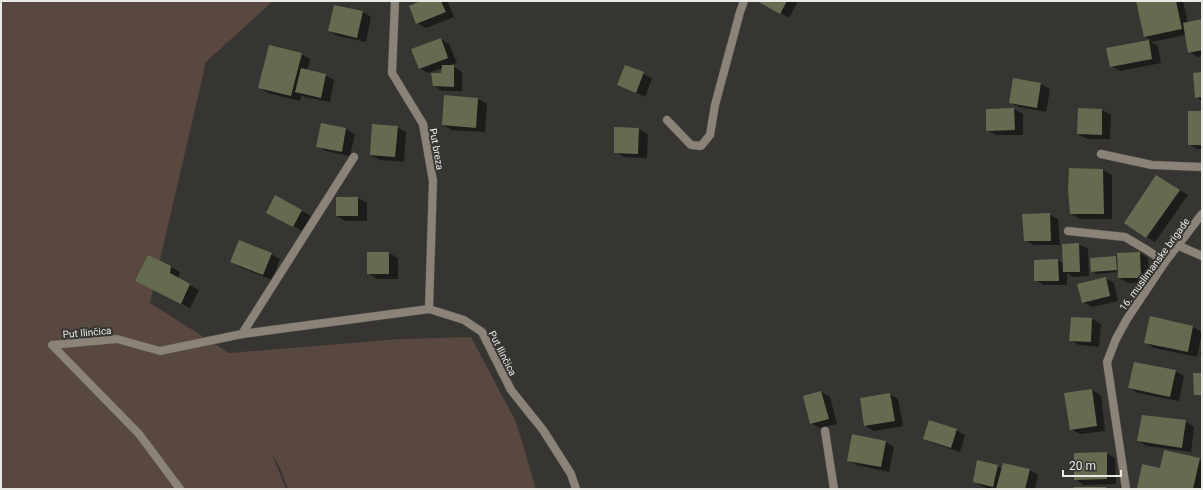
<svg xmlns="http://www.w3.org/2000/svg" width="1203" height="490" font-family="Roboto,sans-serif">
	<rect width="100%" height="100%" fill="#363531"/>
	<path fill="#594840" d="M1,1H273L206,62L150,303L229,353L401,339L471,337L516,422L536,489H288L281,470L272,454L286,489H1Z"/>
	<g fill="#0007">
		<path d="M423,1H447L454,17L426,28L417,23Z"/>
		<path d="M759,1H798L789,18Z"/>
		<path d="M1137,1H1183L1188,23L1202,20V57H1198L1189,52L1186,35L1151,42L1158,46L1161,63L1120,71L1111,66L1108,49L1151,40L1145,37Z"/>
		<path d="M363,12L371,17L366,42L338,36L329,31Z"/>
		<path d="M441,39L449,44L457,63L447,66H453L462,72V91H442L434,86L442,74L443,68L428,73L419,68Z"/>
		<path d="M301,54L310,59L307,71L325,75L334,80L330,102L305,97L302,95L300,101L268,93L259,88Z"/>
		<path d="M626,66L652,78L645,97L618,84Z"/>
		<path d="M1202,73V101L1196,97Z"/>
		<path d="M1014,79L1041,84L1050,89L1046,112L1019,107L1010,102Z"/>
		<path d="M478,99L487,104L485,132L452,130L443,125Z"/>
		<path d="M1014,109L1023,114V135H996L987,130Z"/>
		<path d="M1079,109L1102,110L1111,115L1110,139H1087L1078,134Z"/>
		<path d="M1202,112V149H1197L1189,144Z"/>
		<path d="M322,124L346,129L355,134L350,156L326,151L317,146Z"/>
		<path d="M397,127L406,132L404,162L380,160L371,155Z"/>
		<path d="M639,129L648,134L647,158L624,157L615,152Z"/>
		<path d="M1103,170L1112,175V219H1080L1071,214Z"/>
		<path d="M1165,181L1188,195L1155,242L1146,237Z"/>
		<path d="M276,197L311,216L302,231L276,217Z"/>
		<path d="M358,198L367,203V221H346L337,216Z"/>
		<path d="M1049,214L1058,219L1060,245H1034L1025,240Z"/>
		<path d="M1079,244L1088,249L1089,276L1073,277L1067,273V285H1044L1035,280L1058,260L1064,264Z"/>
		<path d="M389,253L398,258V279H377L368,273Z"/>
		<path d="M1140,253L1148,258L1149,282L1128,283L1119,278V272L1096,274L1092,271L1091,259L1116,257L1119,259Z"/>
		<path d="M271,254L280,259L272,280L240,267L231,262Z"/>
		<path d="M171,267L180,272L178,279L199,290L190,308L145,285Z"/>
		<path d="M1105,278L1114,283L1118,301L1092,307L1083,302Z"/>
		<path d="M1151,318L1193,327L1202,332L1197,357L1154,348L1146,343Z"/>
		<path d="M1092,319L1101,324L1099,347L1079,345L1070,340Z"/>
		<path d="M1202,345V355L1200,354Z"/>
		<path d="M1175,371L1184,376L1179,401L1138,393L1129,388Z"/>
		<path d="M1092,390L1101,396L1105,431L1080,434L1071,429Z"/>
		<path d="M821,392L830,397L837,424L820,428L811,423Z"/>
		<path d="M889,394L898,399L903,426L874,431L865,426Z"/>
		<path d="M1185,421L1194,427L1191,452L1147,446L1138,441Z"/>
		<path d="M956,430L965,435L960,452L933,443L924,438Z"/>
		<path d="M886,442L894,447L889,472L857,465L848,460Z"/>
		<path d="M1106,453L1115,458L1116,484L1084,485L1075,479Z"/>
		<path d="M1199,459L1202,460V489H1138L1161,470Z"/>
		<path d="M978,461L998,466L1002,469L1030,470L1038,475L1035,489H991L983,487L974,481Z"/>
	</g>
	<g fill="#656b51">
		<path d="M421,1H441L446,12L416,24L409,6Z"/>
		<path d="M757,1H787L780,14Z"/>
		<path d="M1136,1H1176L1182,29L1144,37Z"/>
		<path d="M334,5L363,11L357,38L328,31Z"/>
		<path d="M1202,19V50L1188,53L1183,23Z"/>
		<path d="M441,38L448,58L419,69L411,49Z"/>
		<path d="M1149,40L1152,59L1110,67L1106,48Z"/>
		<path d="M269,45L302,53L291,96L258,88Z"/>
		<path d="M442,65H454V87L433,86L431,73H441Z"/>
		<path d="M625,65L644,72L636,93L617,85Z"/>
		<path d="M301,68L326,74L321,98L295,92Z"/>
		<path d="M1202,72V97L1195,98L1193,73Z"/>
		<path d="M1013,78L1041,83L1037,108L1009,103Z"/>
		<path d="M444,95L478,98L476,128L442,125Z"/>
		<path d="M1014,108L1015,130L986,131V109Z"/>
		<path d="M1078,108L1102,109V135L1077,134Z"/>
		<rect x="1188" y="111" width="14" height="34"/>
		<path d="M321,123L346,128L342,152L316,147Z"/>
		<path d="M372,124L398,126L395,157L370,155Z"/>
		<path d="M614,127L639,128L638,154L614,153Z"/>
		<path d="M1069,168L1103,169L1104,214H1070L1068,189Z"/>
		<path d="M1156,175L1180,190L1146,238L1124,223Z"/>
		<path d="M275,195L302,210L293,227L266,213Z"/>
		<rect x="336" y="197" width="22" height="19"/>
		<path d="M1050,213L1051,241H1024L1022,214Z"/>
		<path d="M239,240L272,253L263,275L230,262Z"/>
		<path d="M1079,243L1080,272H1063L1062,244Z"/>
		<rect x="367" y="252" width="22" height="22"/>
		<path d="M1140,252L1141,278H1118L1117,253Z"/>
		<path d="M148,255L171,266L170,273L190,284L181,304L135,281Z"/>
		<path d="M1116,256L1117,270L1091,272L1090,258Z"/>
		<path d="M1058,259L1059,281H1034V260Z"/>
		<path d="M1106,277L1110,296L1082,303L1077,284Z"/>
		<path d="M1150,316L1193,326L1188,352L1144,343Z"/>
		<path d="M1071,317L1092,318L1091,342L1069,341Z"/>
		<path d="M1134,362L1176,370L1170,397L1128,388Z"/>
		<path d="M1193,373H1202V395H1194Z"/>
		<path d="M1092,389L1097,426L1070,430L1064,393Z"/>
		<path d="M821,391L829,419L810,424L803,396Z"/>
		<path d="M890,393L895,421L864,426L860,398Z"/>
		<path d="M1142,415L1186,420L1182,448L1137,441Z"/>
		<path d="M929,420L957,429L951,448L923,439Z"/>
		<path d="M852,434L886,441L881,467L847,461Z"/>
		<path d="M1164,450L1200,458L1193,489H1137L1142,464L1160,468Z"/>
		<path d="M1107,452V479L1074,480V453Z"/>
		<path d="M977,460L998,465L993,487L973,482Z"/>
		<path d="M1003,463L1030,469L1025,489H996Z"/>
		<rect x="1074" y="487" width="32" height="2"/>
	</g>
	<g fill="none" stroke-linecap="round" stroke-linejoin="round">
		<g stroke="#53524e" stroke-width="9">
			<g id="minor">
				<path d="M395,1L392,73L423,124L433,181L429,309"/>
				<path d="M667,120L691,145L701,146L710,135L715,105L740,12L744,1"/>
				<path d="M1101,154L1152,165L1202,167"/>
				<path d="M1068,231L1125,237L1147,250L1165,262"/>
				<path d="M1179,246L1202,256"/>
				<path d="M242,334L354,157"/>
				<path d="M825,431L834,489"/>
				<path d="M180,489L139,434L52,345L117,339L160,351L242,334L429,309L464,320L482,332L511,390L543,430L571,474L576,489"/>
				<path d="M1126,489L1107,362L1116,339L1127,319L1165,262L1202,214"/>
			</g>
		</g>
		<use href="#minor" stroke="#8b8278" stroke-width="8"/>
	</g>
	<g text-anchor="middle" stroke-width="4" stroke-linejoin="round" paint-order="stroke">
		<g font-size="10" fill="#e9e9e6" stroke="#363531">
			<text transform="translate(437 149) rotate(80)" y="4">Put breza</text>
			<text transform="translate(1154 264) rotate(-54)" y="4">16. muslimanske brigade</text>
			<text transform="translate(87 332) rotate(-5)" y="4">Put Ilinčica</text>
			<text transform="translate(503 353) rotate(63)" y="4">Put Ilinčica</text>
		</g>
	</g>
	<rect width="1203" height="490" fill="none" stroke="#e9e9e6" stroke-width="4"/>
	<path d="M1063 470v6h58v-6" fill="none" stroke="#e9e9e6" stroke-width="2"/>
	<text x="1069" y="470" font-size="12" fill="#e9e9e6" stroke="#363531" stroke-width="3" paint-order="stroke">20 m</text>
</svg>
